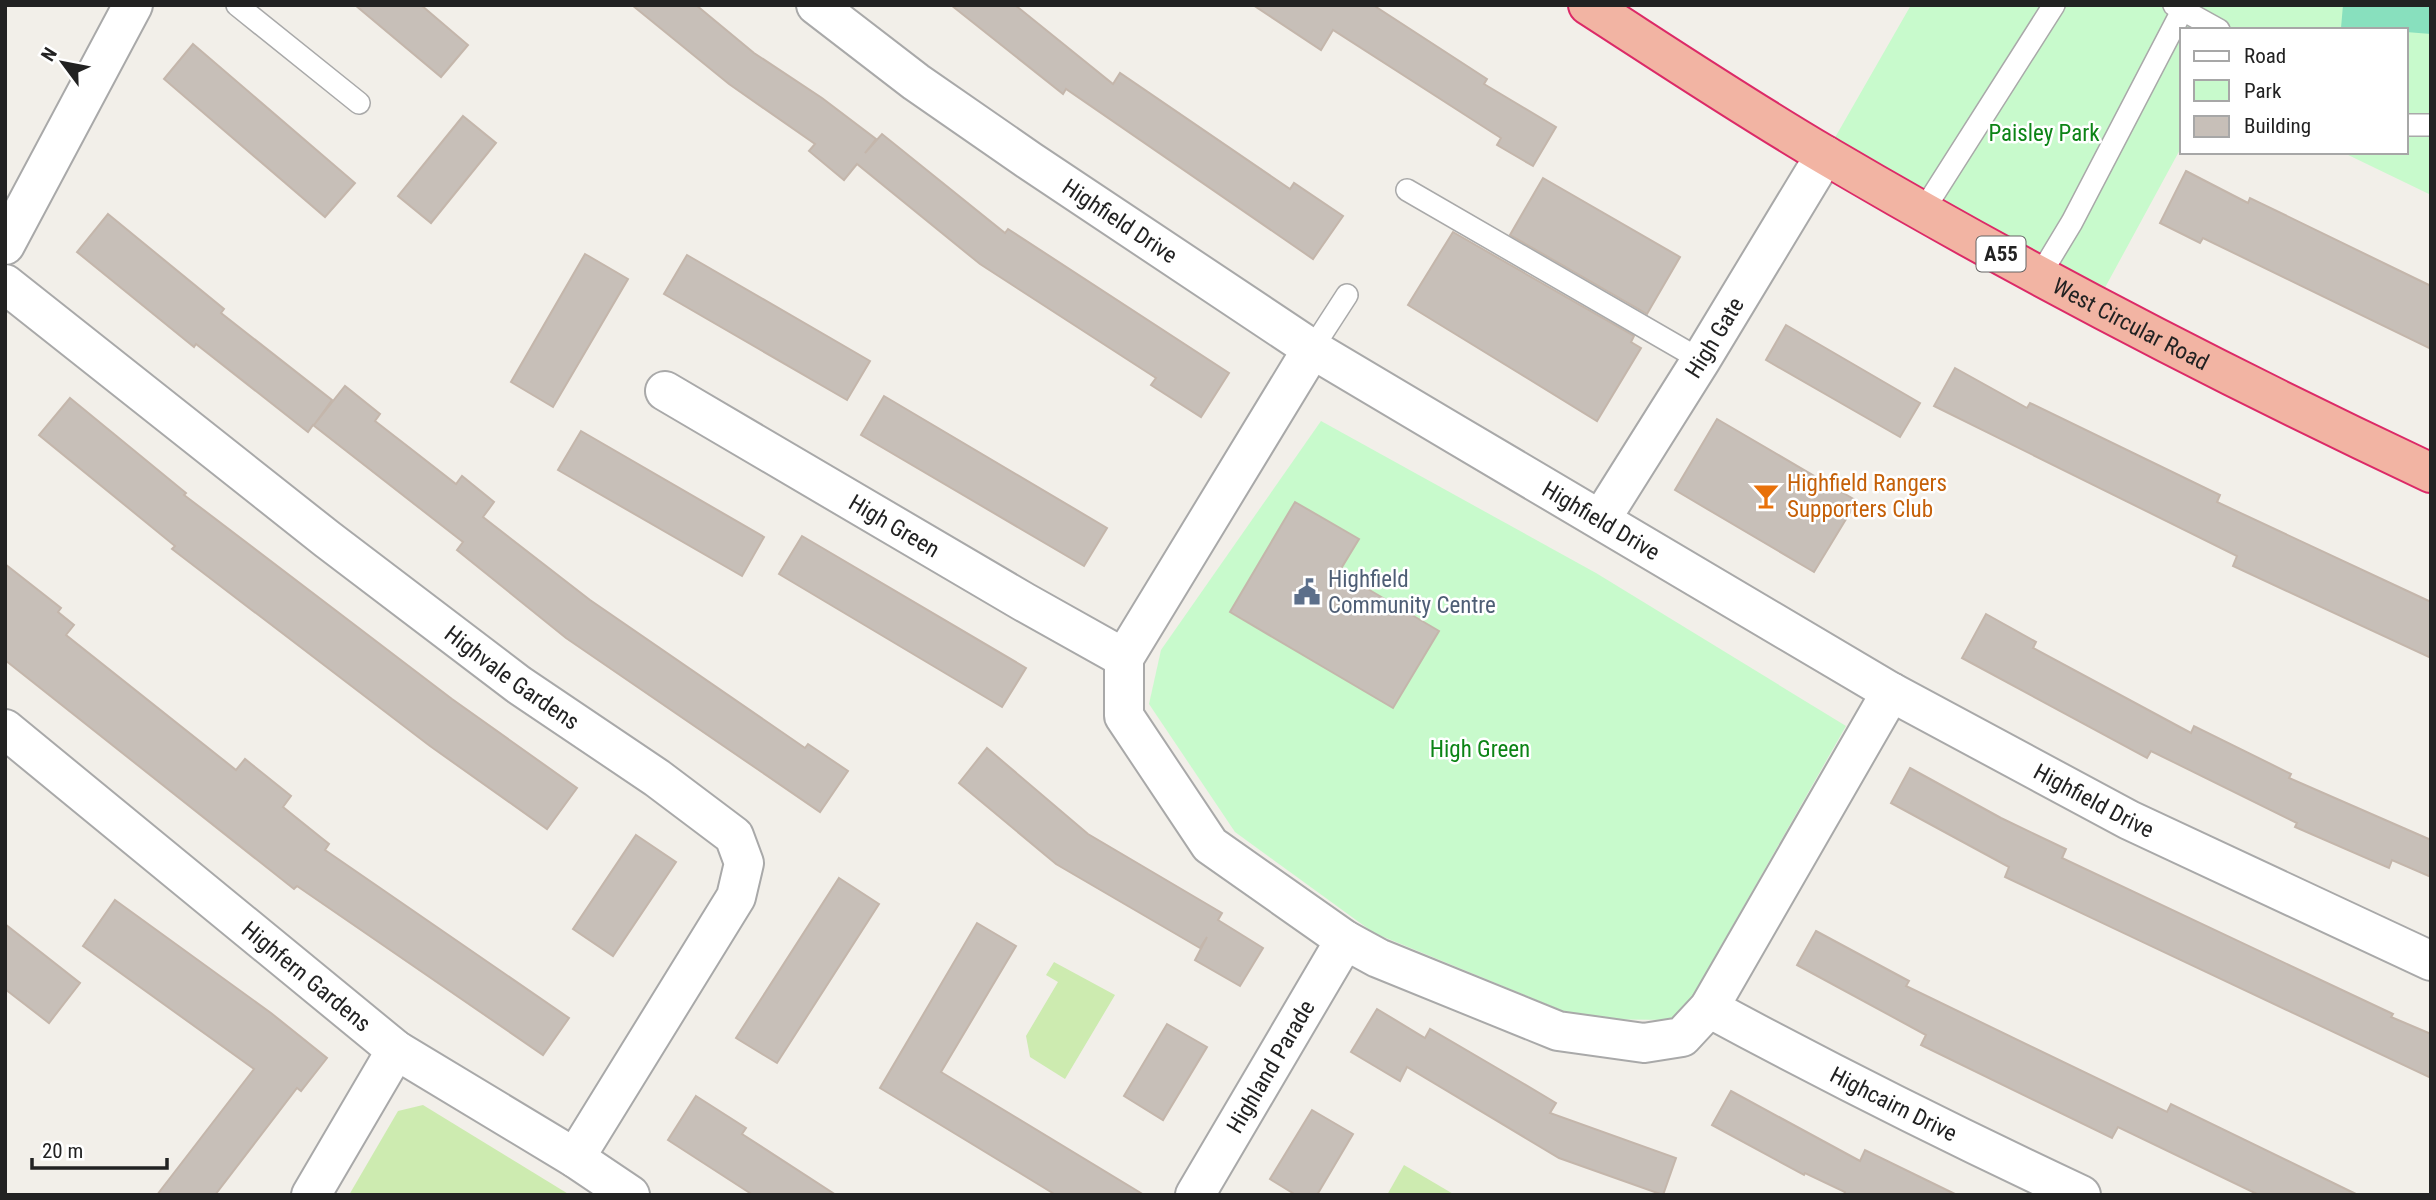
<svg xmlns="http://www.w3.org/2000/svg" width="2436" height="1200" font-family="'Roboto Condensed',sans-serif">
	<rect width="100%" height="100%" fill="#f2efe9"/>
	<g fill="#cdebb0">
		<path d="M1054,962L1115,995L1065,1079L1030,1057L1026,1036L1058,982L1046,975Z"/>
		<path d="M423,1105L570,1195H349L398,1111Z"/>
		<path d="M1404,1165L1455,1195H1387Z"/>
	</g>
	<g fill="#c8facc">
		<path d="M1911,5H2431V195L2342,152H2406V30H2182V146L2095,306L1825,155Z"/>
		<path d="M1321,421L1596,573L1846,726L1679,1020L1583,1019L1374,933L1235,832L1149,704L1161,650Z"/>
	</g>
	<path fill="#88e0be" d="M2343,5H2431V34L2406,32V30L2341,28Z"/>
	<g fill="#c7bfb8" stroke="#c4b6ab" stroke-width="2">
		<path d="M355,5H421L468,45L441,77Z"/>
		<path d="M632,5H696L754,53L822,98L876,139L865,153L882,134L1005,233L1008,229L1229,373L1201,417L1151,385L1156,378L980,264L857,164L844,180L809,151L815,144L729,84Z"/>
		<path d="M951,5H1015L1113,84L1120,73L1290,189L1294,183L1343,216L1313,259L1066,89L1063,94Z"/>
		<path d="M1253,5H1373L1487,79L1484,84L1556,127L1533,166L1497,145L1501,138L1333,30L1321,50Z"/>
		<path d="M193,44L355,183L325,217L164,79Z"/>
		<path d="M463,116L496,143L431,223L398,196Z"/>
		<path d="M2186,171L2248,203L2250,198L2431,286V349L2203,238L2200,243L2160,223Z"/>
		<path d="M1543,178L1680,257L1647,314L1510,235Z"/>
		<path d="M108,214L224,309L221,313L332,400L314,425L345,386L380,414L375,421L415,452L456,484L462,476L494,502L483,517L590,600L805,748L808,744L848,771L820,812L566,638L457,550L463,542L313,425L308,432L196,344L194,347L77,252Z"/>
		<path d="M1453,232L1634,336L1631,342L1641,348L1597,421L1408,305Z"/>
		<path d="M585,254L628,279L553,407L511,382Z"/>
		<path d="M687,255L870,361L847,400L664,294Z"/>
		<path d="M1786,325L1920,403L1900,437L1766,360Z"/>
		<path d="M1955,368L2027,408L2030,403L2220,495L2217,502L2431,602V658L2233,566L2237,556L1934,406Z"/>
		<path d="M884,396L1107,528L1084,566L861,435Z"/>
		<path d="M70,398L186,493L184,495L452,699L577,788L547,829L430,746L172,549L175,546L39,435Z"/>
		<path d="M1717,419L1857,501L1814,572L1675,490Z"/>
		<path d="M581,431L764,537L742,576L558,470Z"/>
		<path d="M1295,502L1359,539L1339,572L1439,631L1393,708L1230,612Z"/>
		<path d="M802,536L1026,668L1002,707L779,574Z"/>
		<path d="M5,564L61,608L58,612L74,625L66,635L236,770L245,759L291,796L283,807L329,844L325,850L569,1018L543,1055L297,886L294,889L5,660Z"/>
		<path d="M1986,614L2036,642L2033,648L2191,733L2194,726L2291,774L2289,778L2431,840V877L2392,860L2389,868L2295,827L2297,823L2151,751L2147,758L1962,658Z"/>
		<path d="M987,748L1088,834L1222,913L1218,920L1263,948L1240,986L1195,960L1207,937L1200,948L1056,864L959,783Z"/>
		<path d="M1910,768L2001,818L2066,849L2062,858L2393,1014L2391,1017L2431,1034V1078L2005,877L2009,867L1891,803Z"/>
		<path d="M636,835L676,862L613,956L573,929Z"/>
		<path d="M839,878L879,904L777,1063L736,1038Z"/>
		<path d="M115,900L271,1013L327,1058L301,1091L297,1088L215,1195H157L254,1069L83,946Z"/>
		<path d="M977,923L1016,946L941,1072L1144,1195H1056L880,1088Z"/>
		<path d="M5,924L80,983L49,1023L5,989Z"/>
		<path d="M1816,931L1909,981L1906,986L2167,1112L2171,1104L2358,1195H2259L2118,1127L2112,1138L1921,1045L1926,1035L1797,965Z"/>
		<path d="M1377,1009L1425,1038L1430,1029L1514,1078L1556,1103L1550,1113L1676,1158L1663,1195L1559,1158L1407,1067L1400,1081L1351,1052Z"/>
		<path d="M1167,1024L1207,1047L1163,1120L1124,1096Z"/>
		<path d="M1731,1091L1860,1161L1865,1150L1957,1195H1844L1845,1192L1805,1173L1804,1175L1712,1125Z"/>
		<path d="M696,1096L746,1128L742,1134L836,1195H753L668,1140Z"/>
		<path d="M1312,1110L1353,1134L1317,1195H1296L1270,1179Z"/>
	</g>
	<g fill="none" stroke-linecap="round" stroke-linejoin="round">
		<g stroke="#a9a9a9" stroke-width="24">
			<g id="service">
				<path d="M237,5L359,103"/>
				<path d="M2174,5L2219,30"/>
				<path d="M2406,125H2431"/>
				<path d="M1407,190L1701,360"/>
				<path d="M1923,211L2054,5"/>
				<path d="M2040,275L2072,222L2185,5"/>
				<path d="M1312,349L1347,295"/>
			</g>
		</g>
		<g stroke="#a9a9a9" stroke-width="42">
			<g id="minor">
				<path id="s1" d="M816,5L916,82L1030,161L1312,349L1455,434L1891,692L2129,820L2431,961"/>
				<path d="M5,245L133,5"/>
				<path id="s2" d="M5,284L327,539L519,685L657,778L734,836L744,863L736,897L575,1158"/>
				<path d="M1312,349L1124,658V716L1210,845L1345,940L1378,958L1558,1031L1644,1043L1682,1037L1709,1008L1891,692"/>
				<path id="s3" d="M665,391L1024,602L1124,658"/>
				<path id="s4" d="M1601,519L1701,360L1825,155"/>
				<path id="s5" d="M5,729L396,1050L575,1158L630,1195"/>
				<path id="s6" d="M1709,1008C1831,1074 1955,1136 2081,1195"/>
				<path d="M311,1195L396,1050"/>
				<path id="s7" d="M1195,1195L1345,940"/>
			</g>
		</g>
		<g stroke="#dc2a67" stroke-width="42">
			<g id="trunk">
				<path id="s8" d="M1588,5C1667,56 1745,108 1825,155C2022,271 2225,376 2431,473"/>
			</g>
		</g>
		<use href="#service" stroke="#fff" stroke-width="21"/>
		<use href="#minor" stroke="#fff" stroke-width="38"/>
		<use href="#trunk" stroke="#f2b4a3" stroke-width="38"/>
	</g>
	<defs>
		<g id="bar-bare" transform="scale(2.1)"><path d="M-6-5H6L.8 .8V4.5H3.5V6h-7V4.5H-.8V.8Z" fill="#e8710a" stroke="#fff" stroke-width="2.5" paint-order="stroke"/></g>
		<g id="civic-bare" transform="scale(2.1)"><path d="M-.6-6.5H3V-4.5H.6V-3L4-1V1h2V6H-6V1h2V-1L-.6-3ZM-1.2 2.5V6h2.4V2.5Z" fill="#5c6f8a" stroke="#fff" stroke-width="2.5" paint-order="stroke"/></g>
	</defs>
	<g fill-rule="evenodd">
		<use href="#bar-bare" x="1766" y="496"/>
		<use href="#civic-bare" x="1307" y="592"/>
	</g>
	<g text-anchor="middle" stroke-width="5" stroke-linejoin="round" paint-order="stroke">
		<rect fill="#fff" stroke="#646464" stroke-width="2" x="1976.5" y="236.5" width="49" height="35" rx="5"/>
		<g font-size="21" font-weight="bold" fill="#222">
			<text x="2001" y="261">A55</text>
		</g>
		<g font-size="23" fill="#0c8416" stroke="#fff">
			<text x="2044" y="141">Paisley Park</text>
			<text x="1480" y="757">High Green</text>
		</g>
		<g font-size="23" fill="#222" stroke="#fff">
			<text dy="8" stroke="none"><textPath href="#s1" startOffset="373">Highfield Drive</textPath></text>
			<text dy="8" stroke="none"><textPath href="#s8" startOffset="630">West Circular Road</textPath></text>
			<text dy="8" stroke="none"><textPath href="#s4" startOffset="214">High Gate</textPath></text>
			<text dy="8" stroke="none"><textPath href="#s1" startOffset="940">Highfield Drive</textPath></text>
			<text dy="8" stroke="none"><textPath href="#s3" startOffset="266">High Green</textPath></text>
			<text dy="8" stroke="none"><textPath href="#s2" startOffset="642">Highvale Gardens</textPath></text>
			<text dy="8" stroke="none"><textPath href="#s1" startOffset="1507">Highfield Drive</textPath></text>
			<text dy="8" stroke="none"><textPath href="#s5" startOffset="390">Highfern Gardens</textPath></text>
			<text dy="8" stroke="none"><textPath href="#s7" startOffset="149">Highland Parade</textPath></text>
			<text dy="8" stroke="none"><textPath href="#s6" startOffset="208">Highcairn Drive</textPath></text>
		</g>
		<g font-size="23" fill="#c56008" stroke="#fff" text-anchor="start">
			<text x="1787" y="491">Highfield Rangers<tspan x="1787" dy="26">Supporters Club</tspan></text>
		</g>
		<g font-size="23" fill="#4e5e75" stroke="#fff" text-anchor="start">
			<text x="1328" y="587">Highfield<tspan x="1328" dy="26">Community Centre</tspan></text>
		</g>
	</g>
	<rect width="2436" height="1200" fill="none" stroke="#222222" stroke-width="14"/>
	<rect x="2180" y="28" width="228" height="126" fill="#ffffff" stroke="#a7a7a7" stroke-width="2"/>
	<rect x="2194" y="51" width="35" height="10" fill="#ffffff" stroke="#a7a7a7" stroke-width="2"/>
	<text x="2244" y="63" font-size="21" fill="#222222">Road</text>
	<rect x="2194" y="80" width="35" height="21" fill="#c8facc" stroke="#a7a7a7" stroke-width="2"/>
	<text x="2244" y="98" font-size="21" fill="#222222">Park</text>
	<rect x="2194" y="116" width="35" height="21" fill="#c7bfb8" stroke="#a7a7a7" stroke-width="2"/>
	<text x="2244" y="133" font-size="21" fill="#222222">Building</text>
	<g transform="translate(63 63) rotate(302)" stroke="#ffffff" stroke-width="5" paint-order="stroke">
	<path d="M0-5L12 26L0 18L-12 26Z" fill="#222222"/>
	<text y="-10" font-size="19" font-weight="bold" text-anchor="middle" fill="#222222">N</text>
	</g>
	<path d="M32 1158v10h135v-10" fill="none" stroke="#222222" stroke-width="3.5"/>
	<text x="42" y="1158" font-size="21" fill="#222222" stroke="#ffffff" stroke-width="5" paint-order="stroke">20 m</text>
</svg>
